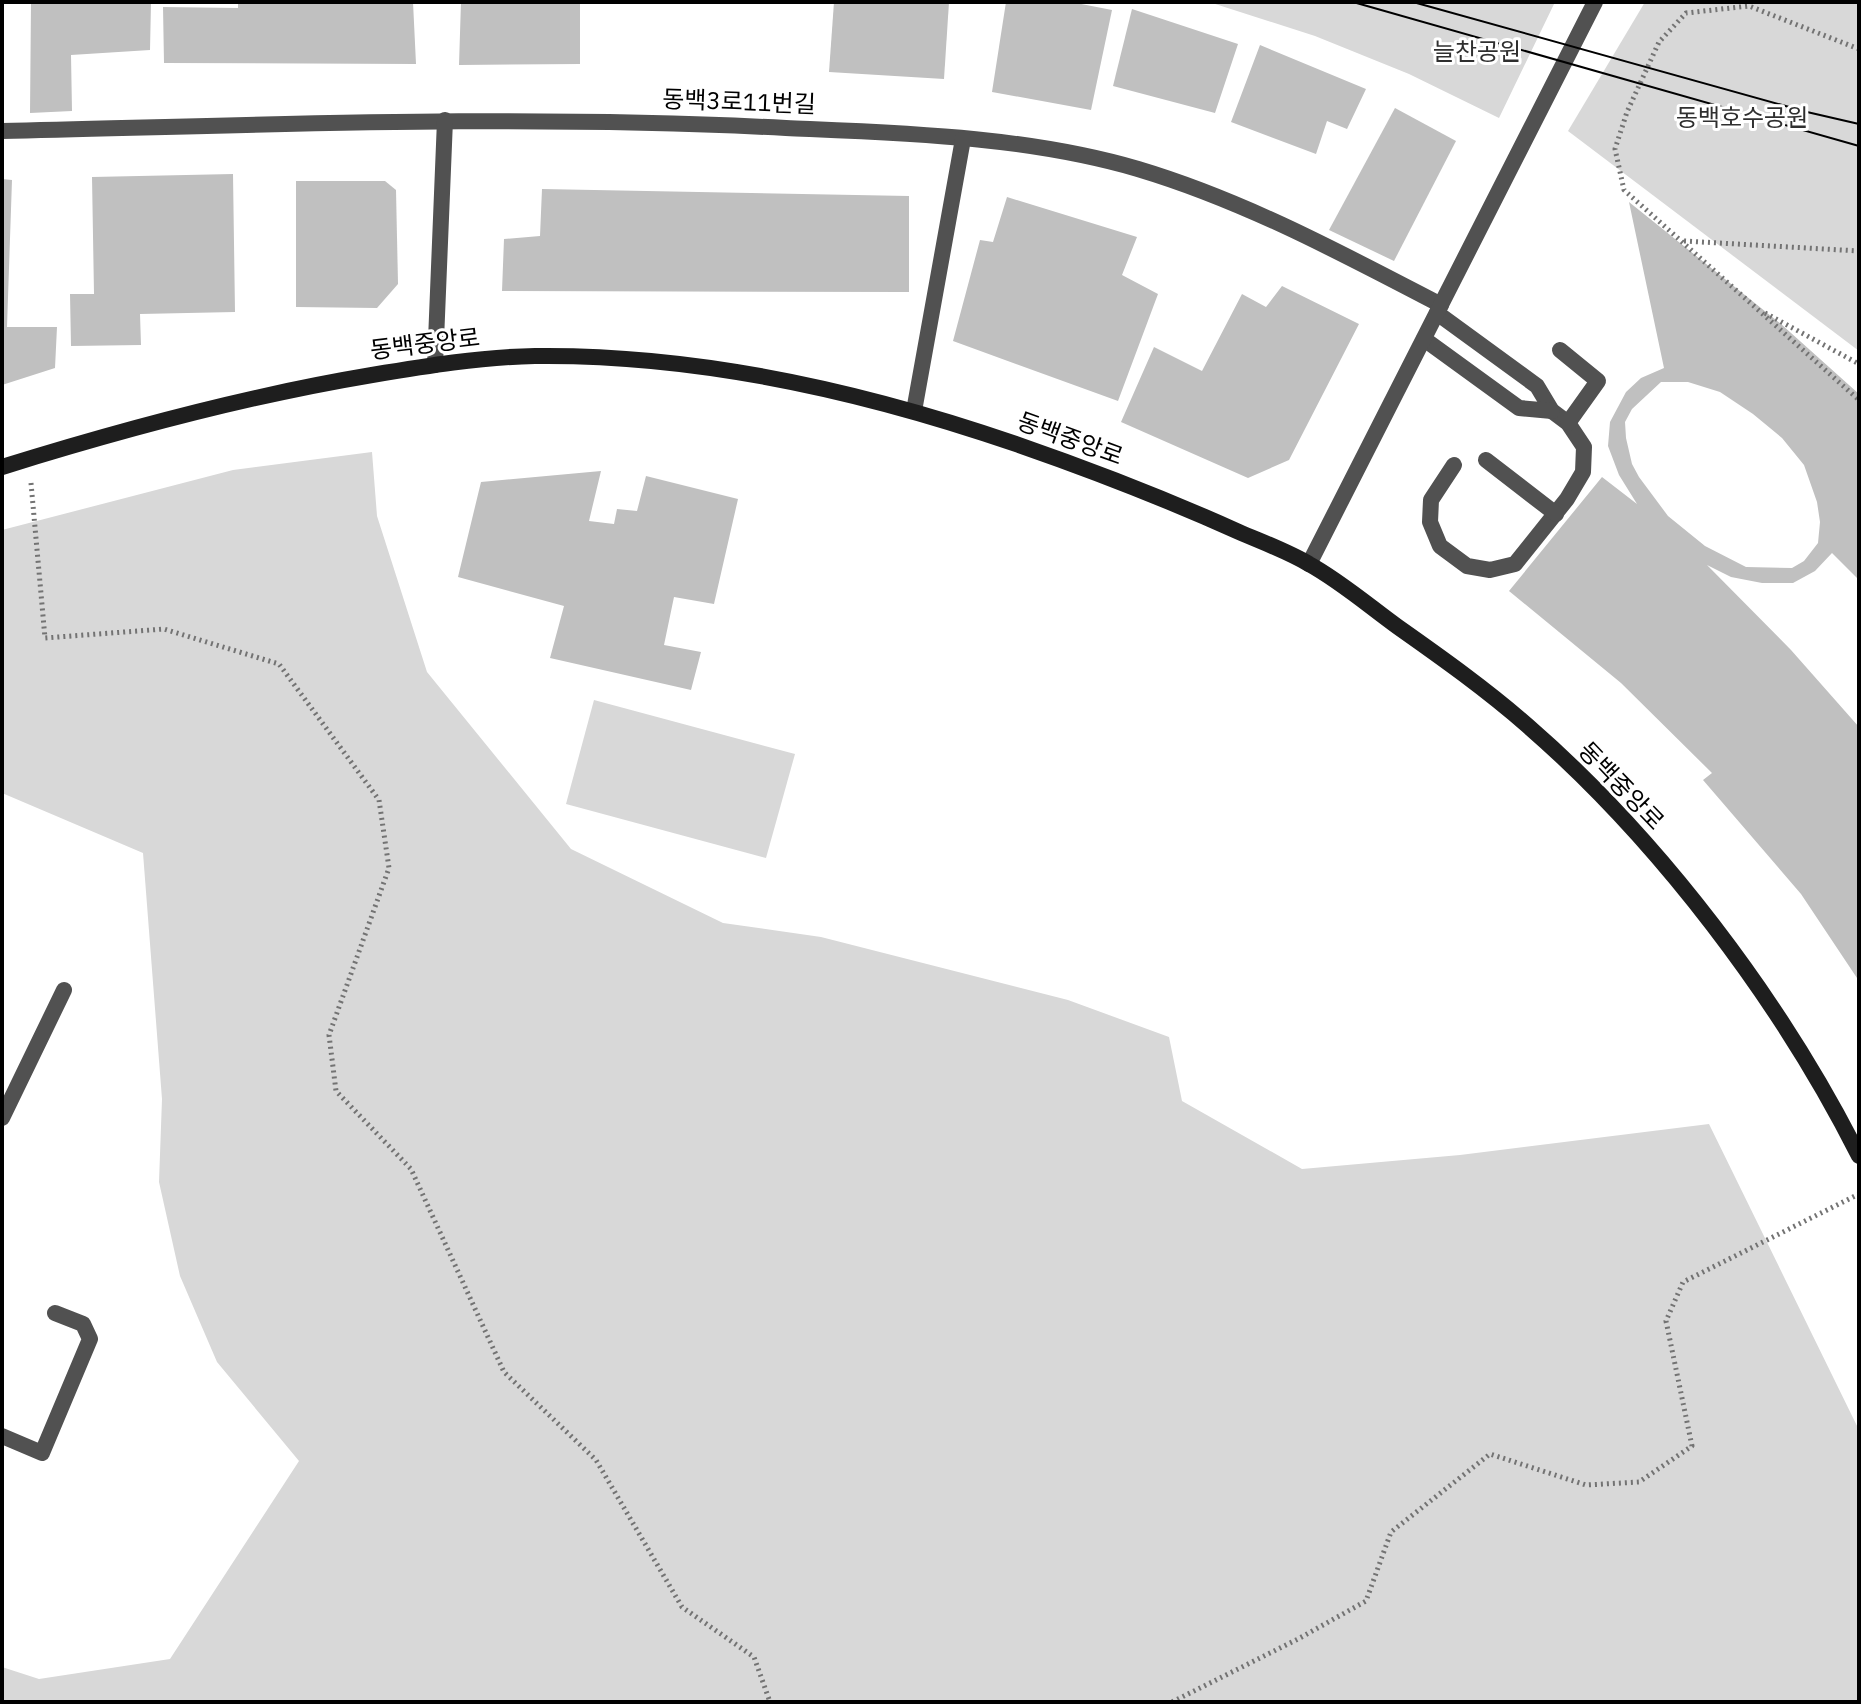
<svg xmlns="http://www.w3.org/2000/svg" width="1861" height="1704" font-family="'IBM Plex Sans','Noto Sans KR',sans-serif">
	<rect width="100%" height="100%" fill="#fff"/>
	<g fill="#d8d8d8">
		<path d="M1209,2H1555L1499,118L1409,74L1315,36Z"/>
		<path d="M1645,2H1859V351L1568,131Z"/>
		<path d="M372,452L377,516L427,672L571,849L723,923L821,937L1068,1000L1169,1037L1182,1101L1302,1169L1460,1155L1709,1124L1859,1430V1702H2V1667L39,1679L170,1659L299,1461L217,1362L180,1276L159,1182L162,1099L143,853L2,793V530L233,470Z"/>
		<path d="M594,700L795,754L766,858L566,804Z"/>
	</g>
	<g fill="#c0c0c0" fill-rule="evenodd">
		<path d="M31,2H151L150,50L71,55L72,111L30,113Z"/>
		<path d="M238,2H413L416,64L164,63L163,7L238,8Z"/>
		<path d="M461,2H580V64L459,65Z"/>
		<path d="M834,2H949L944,79L829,72Z"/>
		<path d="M1006,2H1071L1112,10L1091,110L992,92Z"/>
		<path d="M1132,9L1238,44L1215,113L1113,86Z"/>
		<path d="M1260,45L1366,89L1347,129L1327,121L1316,154L1231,122Z"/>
		<path d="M1395,108L1456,141L1394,261L1329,230Z"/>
		<path d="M233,174L235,312L140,314L141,345L71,346L70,294H94L92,177Z"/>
		<path d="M2,179L12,180L7,327H57L55,368L2,385Z"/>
		<path d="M296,181H385L396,190L398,284L377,308L296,307Z"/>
		<path d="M542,189L909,196V292L502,291L504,239L540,236Z"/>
		<path d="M1007,197L1137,237L1122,275L1158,294L1118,401L953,341L980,240L993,242Z"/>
		<path d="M1629,202L1781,324L1859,394V580L1832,553L1815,571L1793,583H1762L1731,577L1707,565L1791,650L1859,727V981L1801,894L1703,780L1712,773L1621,683L1509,591L1602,477L1637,504L1619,475L1608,446L1610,422L1626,392L1641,378L1664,368ZM1661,382H1688L1720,392L1753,414L1782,438L1804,465L1817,502L1820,522L1818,543L1804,561L1792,568L1746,567L1705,546L1668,516L1639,477L1632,464L1626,438L1625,422L1632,409Z"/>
		<path d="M1282,286L1359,324L1289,460L1248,478L1121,422L1154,347L1202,371L1242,294L1266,307Z"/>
		<path d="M601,471L589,521L614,524L617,509L637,511L646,476L738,499L714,604L674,597L664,645L701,652L691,690L550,658L564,606L458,577L481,482Z"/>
	</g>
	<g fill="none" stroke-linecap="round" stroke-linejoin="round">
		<g stroke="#737373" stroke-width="5" stroke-dasharray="2 4" stroke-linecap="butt">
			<path d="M1859,49L1749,6L1686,13L1659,42L1627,112L1615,149L1624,190L1859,400"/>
			<path d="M1684,241L1859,251"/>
			<path d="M1765,313L1859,364"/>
			<path d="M31,483L45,638L164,629L279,664L379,800L389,868L329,1035L336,1091L411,1169L504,1372L596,1460L682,1607L754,1657L770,1702"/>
			<path d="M1172,1702L1298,1639L1366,1601L1391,1532L1490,1454L1586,1485L1639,1482L1692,1446L1666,1321L1683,1282L1859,1194"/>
		</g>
		<g stroke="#515151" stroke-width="16">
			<path d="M1437,313L1537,386L1552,411L1568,423L1584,447L1583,472L1567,499L1515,564L1490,570L1467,566L1440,546L1430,522L1431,500L1454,465"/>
			<path d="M1424,339L1519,408L1552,411"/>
			<path d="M1560,350L1598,381L1568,423"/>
			<path d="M1486,460L1556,514"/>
			<path d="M2,1118L64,990"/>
			<path d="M2,1436L42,1453L90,1339L83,1324L55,1313"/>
		</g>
		<g stroke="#515151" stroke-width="16">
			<path d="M2,131C263,125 524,114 786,128C903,133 1025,136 1138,169C1245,201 1343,254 1441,305"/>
			<path d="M435,365L445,120"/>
			<path d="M914,411L963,139"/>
			<path d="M1309,564L1595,2"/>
		</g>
		<path stroke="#1e1e1e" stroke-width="16" d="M2,467C124,429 246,396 372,375C426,366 480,357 535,356C698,354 862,391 1016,444C1091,470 1166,499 1239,532C1262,542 1287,551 1309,564C1340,581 1369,606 1398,627C1442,658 1487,690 1528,726C1659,840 1781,1001 1859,1156"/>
		<g stroke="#000" stroke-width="2">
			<path d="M1353,2L1859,146"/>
			<path d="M1413,2L1807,112L1859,124"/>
		</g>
	</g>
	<g text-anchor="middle" stroke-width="6" stroke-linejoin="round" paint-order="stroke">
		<g font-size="24" fill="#2f2f2f" stroke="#fff">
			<text x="1477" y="60">늘찬공원</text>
			<text x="1742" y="126">동백호수공원</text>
		</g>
		<g font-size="24" fill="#000" stroke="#fff">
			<text transform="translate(739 102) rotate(2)" y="8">동백3로11번길</text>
			<text transform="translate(425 344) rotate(-7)" y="8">동백중앙로</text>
			<text transform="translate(1070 439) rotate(20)" y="8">동백중앙로</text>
			<text transform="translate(1621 786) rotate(46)" y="8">동백중앙로</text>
		</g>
	</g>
	<rect width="1861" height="1704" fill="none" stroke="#000000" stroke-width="8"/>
</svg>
